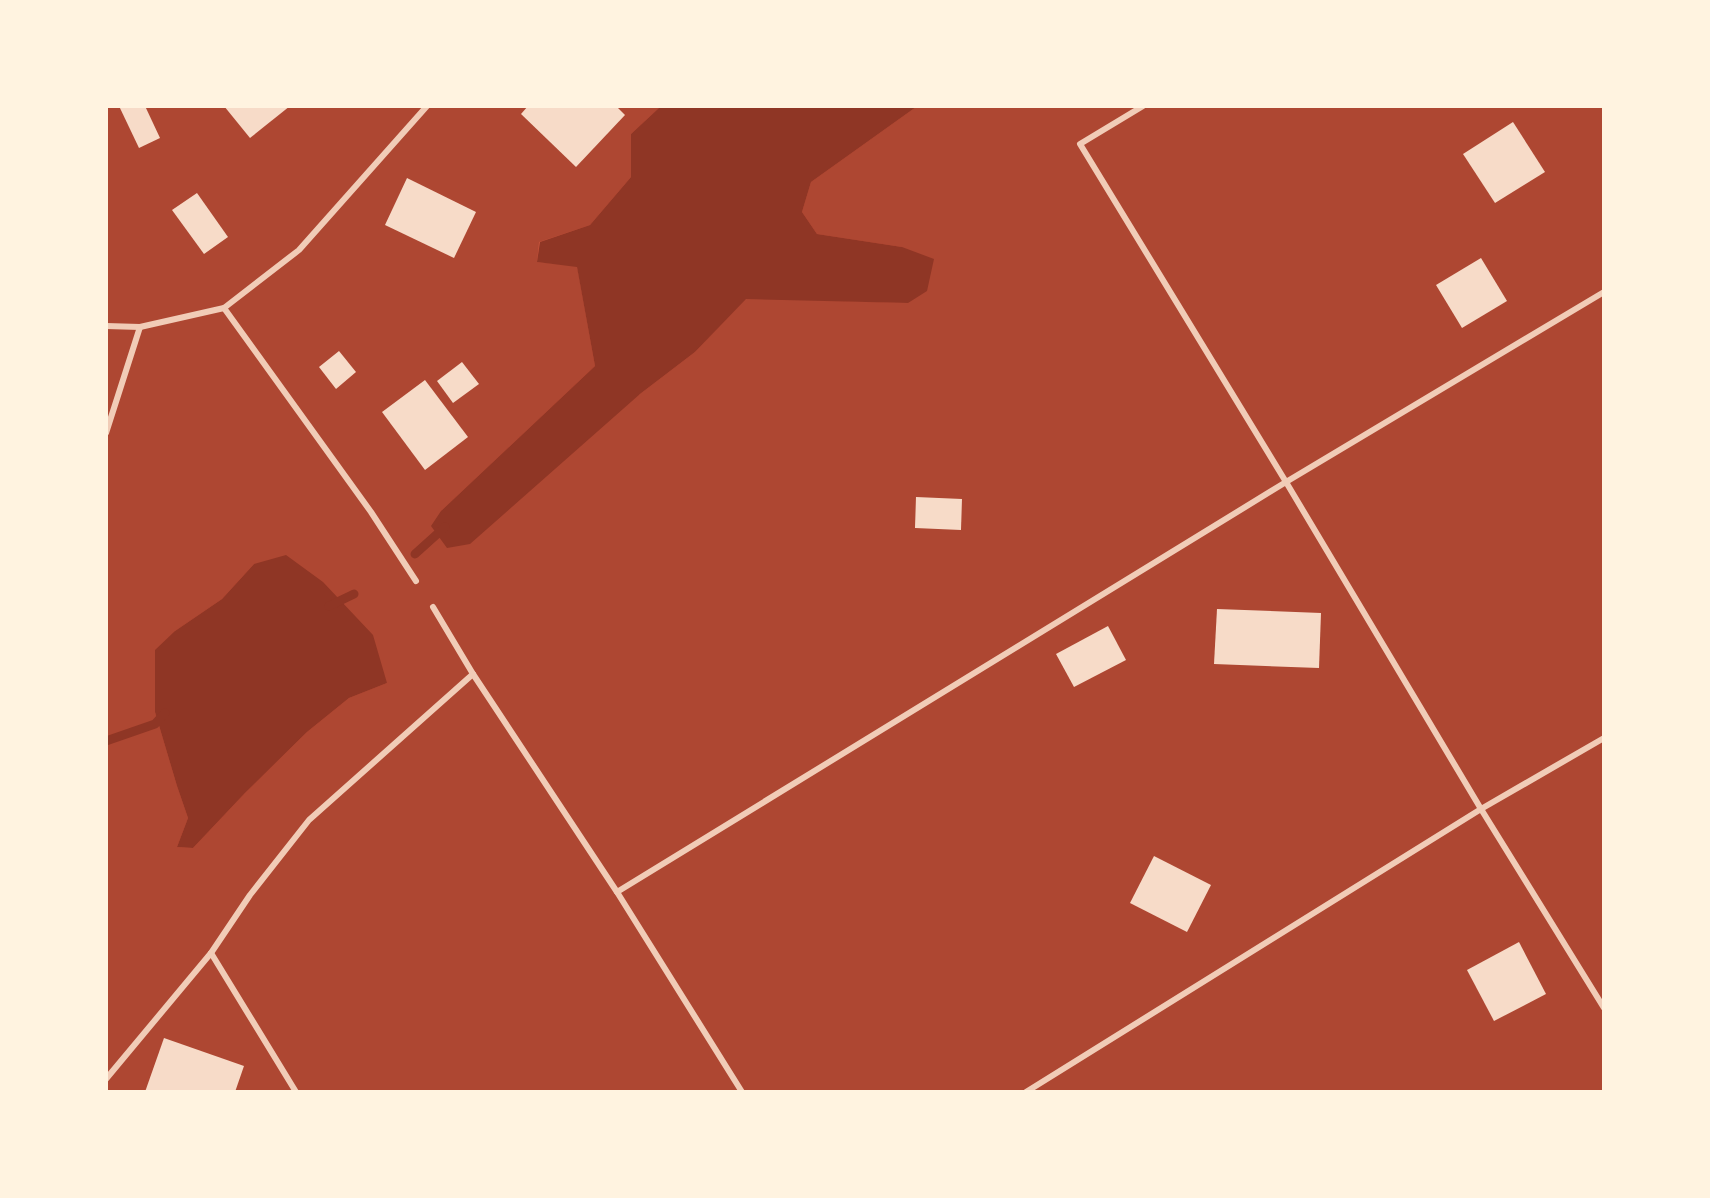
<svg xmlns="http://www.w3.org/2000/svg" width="1710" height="1198" font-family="Raleway,sans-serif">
	<rect width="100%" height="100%" fill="#c8553d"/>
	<path fill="#ae4732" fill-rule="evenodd" d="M107,107H660L631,134V177L590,225L539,242L537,262L577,266L595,366L441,511L640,394L695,352L746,298L908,303L902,247L817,234L802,212L811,182L916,107H1603V1091L107,1092ZM254,564L387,683L349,698L307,732L245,793L193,848L177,847L188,818L177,786L155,712L175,631L222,599Z"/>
	<g fill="#8f3625">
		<path d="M660,107H916L811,182L802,212L817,234L902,247L934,259L927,291L908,303L746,299L695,352L640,394L470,544L447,548L431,526L441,511L595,366L577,267L537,262L540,242L590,225L631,177V134Z"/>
		<path d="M286,555L323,582L373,635L387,683L349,698L307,732L245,793L193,848L177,847L188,818L177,786L155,712V650L175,631L222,599L254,564Z"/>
	</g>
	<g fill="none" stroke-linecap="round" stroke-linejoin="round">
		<g stroke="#8f3625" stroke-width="9">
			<path d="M415,554L445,527"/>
			<path d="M329,606L354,594"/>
			<path d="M106,741L155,724L165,713"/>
		</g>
	</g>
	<g fill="#f7dbc8">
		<path d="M119,106H145L160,138L139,148Z"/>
		<path d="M224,106H290L250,138Z"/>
		<path d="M528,106H616L625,115L576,167L521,114Z"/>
		<path d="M1513,122L1545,172L1495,203L1463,154Z"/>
		<path d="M407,178L476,212L454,258L385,225Z"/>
		<path d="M197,193L228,237L204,254L172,210Z"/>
		<path d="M1481,258L1507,301L1462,328L1436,285Z"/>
		<path d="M339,351L356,372L336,389L319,367Z"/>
		<path d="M462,362L479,384L453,403L437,381Z"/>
		<path d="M425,380L468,437L425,470L382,412Z"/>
		<path d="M916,497L962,499L961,530L915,528Z"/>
		<path d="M1217,609L1321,613L1319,668L1214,664Z"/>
		<path d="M1108,626L1126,660L1074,687L1056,654Z"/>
		<path d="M1154,856L1211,885L1187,932L1130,903Z"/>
		<path d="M1519,942L1546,994L1494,1021L1467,970Z"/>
		<path d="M164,1038L244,1066L235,1092H145Z"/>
	</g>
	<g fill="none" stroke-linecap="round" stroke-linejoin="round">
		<g stroke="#f1ccb7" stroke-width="6">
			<path d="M1143,106L1080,144L1286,482L1481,809L1604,1008"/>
			<path d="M224,308L371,512L416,581"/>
			<path d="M106,326L140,327L224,308L299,250L427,106"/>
			<path d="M106,433L140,327"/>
			<path d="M433,607L473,674L617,892L742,1092"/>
			<path d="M617,892L1286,482L1604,292"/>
			<path d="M211,953L296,1092"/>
			<path d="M106,1079L211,953L250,895L309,820L473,674"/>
			<path d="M1026,1092L1481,809L1604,738"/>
		</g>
	</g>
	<rect width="1710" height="1198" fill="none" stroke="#fff3e0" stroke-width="216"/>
</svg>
